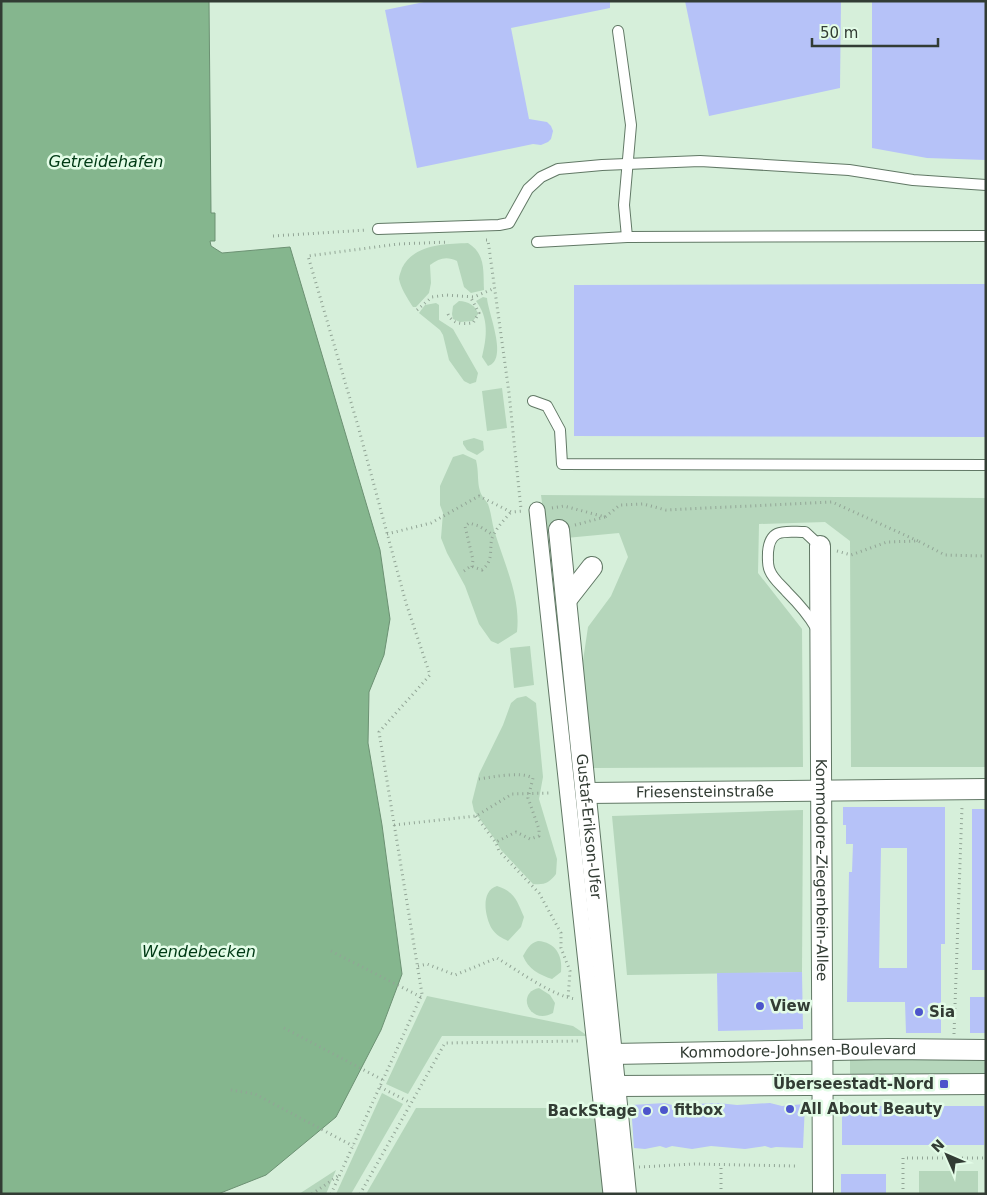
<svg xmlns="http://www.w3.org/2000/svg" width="987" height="1195" font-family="'DejaVu Sans',sans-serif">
	<rect width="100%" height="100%" fill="#d6efda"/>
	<g fill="#b5d6bb">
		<path d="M468,243C486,254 483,271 484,290L471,293L464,287L457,261C447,256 439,258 430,265L431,283L429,293L416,307H413C408,299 401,289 399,279C399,275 401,272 402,268C414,244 445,244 468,243Z"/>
		<path d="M483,297L487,298C488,313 509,360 488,366L482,357C487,337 489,318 476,301Z"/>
		<path d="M459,301C468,301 476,306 478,314L473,321L460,322L453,319L452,314L453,306Z"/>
		<path d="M436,303L439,305V320L453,329L478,373L476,382L470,384L464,381L449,360L443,335L440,330L419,313L425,305Z"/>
		<path d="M502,388L507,428L487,431L482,391Z"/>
		<path d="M474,438L483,441L484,450L477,455L467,450L463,444V441Z"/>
		<path d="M463,454L476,460C479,472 477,482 480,491C481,496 486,500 488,504C491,512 492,522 494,530C504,563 521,597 517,632L498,644L491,641L479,624L465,586L447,553L441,538L443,513L440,505V486L453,457Z"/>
		<path d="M541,495L986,498V767H851L850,541L825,522L759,524L758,573L802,629L803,767L593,768L581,674L588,627L611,596L628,557L619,533L566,538L565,531L546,533Z"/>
		<path d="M530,646L534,685L514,688L510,648Z"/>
		<path d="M526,696L536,703L543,777L539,799L557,859L556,874C549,883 545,885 533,884L501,850L494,838L474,811L472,802L479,774L503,725L511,703L517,698Z"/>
		<path d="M803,810L802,972L627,975L612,816Z"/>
		<path d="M497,886C515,892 517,901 524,917L521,927L508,941C502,938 496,935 492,929C485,917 480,891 497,886Z"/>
		<path d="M538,941C555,942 563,955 561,972L552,979C540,975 528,969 523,956C527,949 530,943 538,941Z"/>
		<path d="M539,988L550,995L555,1003L553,1013C530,1026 515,993 539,988Z"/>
		<path d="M427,996L573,1026L588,1036H442L408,1094L386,1084Z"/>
		<path d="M986,1057V1078L850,1079V1058Z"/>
		<path d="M382,1093L403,1104L351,1194H336Z"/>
		<path d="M416,1108H594L604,1194H366Z"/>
		<path d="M336,1170L326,1194H299Z"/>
		<rect x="919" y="1171" width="59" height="23"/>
	</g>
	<path fill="#85b68e" stroke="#6c9173" d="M1,1H209L211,213H215V241H210L211,246L222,253L290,247L380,550L390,619L384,655L369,692L368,743L382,825L402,974L381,1030L336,1117L266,1175L218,1194H1Z"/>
	<g fill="#b6c2f8" fill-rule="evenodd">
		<path d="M429,1H610V8L511,28L529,119L547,122L551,126L553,131L551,139L548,142L541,145L533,144L417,168L385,10Z"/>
		<path d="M685,1H841L840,88L709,116Z"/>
		<path d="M872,1H986V160L927,158L872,148Z"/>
		<path d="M986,284V437L574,436V285Z"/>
		<path d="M843,807H945V944H941V1033H906L905,1002H847L849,872H852L853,844H846V825H843ZM881,848H907V968H879Z"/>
		<rect x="972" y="809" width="14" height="161"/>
		<path d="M802,972L803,1029L718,1031L717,973Z"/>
		<rect x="970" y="997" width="16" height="36"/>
		<path d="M665,1103L672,1105L718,1103L737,1105L770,1103L782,1106L805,1104L803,1148L776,1147L771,1148L765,1146L745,1149L711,1146L692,1149L672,1146L666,1148L660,1146L645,1149L634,1148L631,1105Z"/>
		<rect x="842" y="1106" width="142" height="39"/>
		<rect x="841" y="1174" width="45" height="20"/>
	</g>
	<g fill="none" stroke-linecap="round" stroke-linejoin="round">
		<g stroke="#617865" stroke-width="12">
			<g id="service">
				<path d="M618,31L631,125L624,205L627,237"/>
				<path d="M378,229L499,225L509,223L528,189L541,177L558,169L602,165L700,161L849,170L913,180L986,185"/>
				<path d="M537,242L627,237L986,236"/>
				<path d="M533,401L547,406L560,430L562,464L986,465"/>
				<path d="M816,628C808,614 798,603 787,592C782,586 773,579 770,571C767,565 768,558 768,552C770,527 786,532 805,532L820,546"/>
			</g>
		</g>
		<g stroke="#617865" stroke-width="17">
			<path id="pedestrian" d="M537,510L611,1194"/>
		</g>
		<g stroke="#617865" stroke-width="22">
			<g id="minor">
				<path id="s1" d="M559,530L626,1194"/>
				<path id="s2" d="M820,546L823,1194"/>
				<path d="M567,599L592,567"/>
				<path id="s3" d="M587,793L986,789"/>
				<path id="s4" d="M612,1054L888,1049L986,1050"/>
				<path d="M615,1086L986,1084"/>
			</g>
		</g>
		<g stroke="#92a596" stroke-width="3" stroke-dasharray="1 4" stroke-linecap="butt">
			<path d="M273,236L367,230"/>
			<path d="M486,240H488L509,393L521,509"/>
			<path d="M417,310L432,297L446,295L474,297L495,288"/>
			<path d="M448,314C453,325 463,324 473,323L479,313L471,298"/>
			<path d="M552,508L564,506L605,517L620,505L643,504L666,510L832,502L918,541"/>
			<path d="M575,525L605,517"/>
			<path d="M387,534L431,523L479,496L511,512L524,511"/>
			<path d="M837,551L851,555L887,542L918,541L945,555L986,556"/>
			<path d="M472,567L473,560L465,526L469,523L479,526L493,535"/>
			<path d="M464,571L471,566L482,570C496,559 487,545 494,534C498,526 505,519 511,512"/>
			<path d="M479,779C493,777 521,771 533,778L528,798L539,829V836L530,839L516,832L496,842"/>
			<path d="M476,816L496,843L499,851L539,893L561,933V948L570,971L568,999"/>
			<path d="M394,825L476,816L512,794L552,793"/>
			<path d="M331,951L421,997"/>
			<path d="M418,966L427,964L455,975L497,958C517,970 554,997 576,999"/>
			<path d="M284,1028L383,1080"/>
			<path d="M954,1034L962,807"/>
			<path d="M380,1087L411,1103"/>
			<path d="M231,1090L255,1094L353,1146"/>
			<path d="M639,1167L694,1164L796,1166"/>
			<path d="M312,1194L338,1176"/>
			<path d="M331,1194L422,994L379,732L430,675L406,603L358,426L308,256L398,244L449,242"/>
			<path d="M360,1194L445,1043L579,1041"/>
			<path d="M721,1194V1164"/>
			<path d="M903,1194V1158H986"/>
		</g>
		<use href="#service" stroke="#fff" stroke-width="10"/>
		<use href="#pedestrian" stroke="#fff" stroke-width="15"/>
		<use href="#minor" stroke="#fff" stroke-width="20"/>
	</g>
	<g fill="#4c55cb" stroke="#e3fce7" stroke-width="2">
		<circle cx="760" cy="1006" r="5"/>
		<circle cx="919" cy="1012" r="5"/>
		<rect x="939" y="1079" width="10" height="10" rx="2.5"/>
		<circle cx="790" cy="1109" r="5"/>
		<circle cx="664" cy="1110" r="5"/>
		<circle cx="647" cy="1111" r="5"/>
	</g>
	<g text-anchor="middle" stroke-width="5" stroke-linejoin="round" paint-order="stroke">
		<g font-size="15" fill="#323c34" stroke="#e3fce7">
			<text dy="5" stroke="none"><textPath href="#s3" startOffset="118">Friesensteinstraße</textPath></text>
			<text dy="5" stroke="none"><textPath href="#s1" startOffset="298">Gustaf-Erikson-Ufer</textPath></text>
			<text dy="5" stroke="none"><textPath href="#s2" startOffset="324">Kommodore-Ziegenbein-Allee</textPath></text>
			<text dy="5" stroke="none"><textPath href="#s4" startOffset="186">Kommodore-Johnsen-Boulevard</textPath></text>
		</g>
		<g font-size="15" font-weight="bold" fill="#323c34" stroke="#e3fce7" text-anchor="start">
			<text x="770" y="1011">View</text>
			<text x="929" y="1017">Sia</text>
			<text x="934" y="1089" text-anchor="end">Überseestadt-Nord</text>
			<text x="800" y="1114">All About Beauty</text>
			<text x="674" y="1115">fitbox</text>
			<text x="637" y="1116" text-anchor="end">BackStage</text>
		</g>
		<g font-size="16" font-style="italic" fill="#003a15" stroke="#e3fce7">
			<text x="106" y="167">Getreidehafen</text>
			<text x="199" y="957">Wendebecken</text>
		</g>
	</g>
	<rect width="987" height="1195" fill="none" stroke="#323c34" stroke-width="5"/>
	<g transform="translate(947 1155) rotate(315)" stroke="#e3fce7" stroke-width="4" paint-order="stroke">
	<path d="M0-4L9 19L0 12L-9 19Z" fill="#323c34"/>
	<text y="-8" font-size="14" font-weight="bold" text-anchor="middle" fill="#323c34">N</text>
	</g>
	<path d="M812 38v8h126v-8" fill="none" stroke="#323c34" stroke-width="2.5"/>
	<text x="820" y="38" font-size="15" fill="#323c34" stroke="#e3fce7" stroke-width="4" paint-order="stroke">50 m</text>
</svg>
